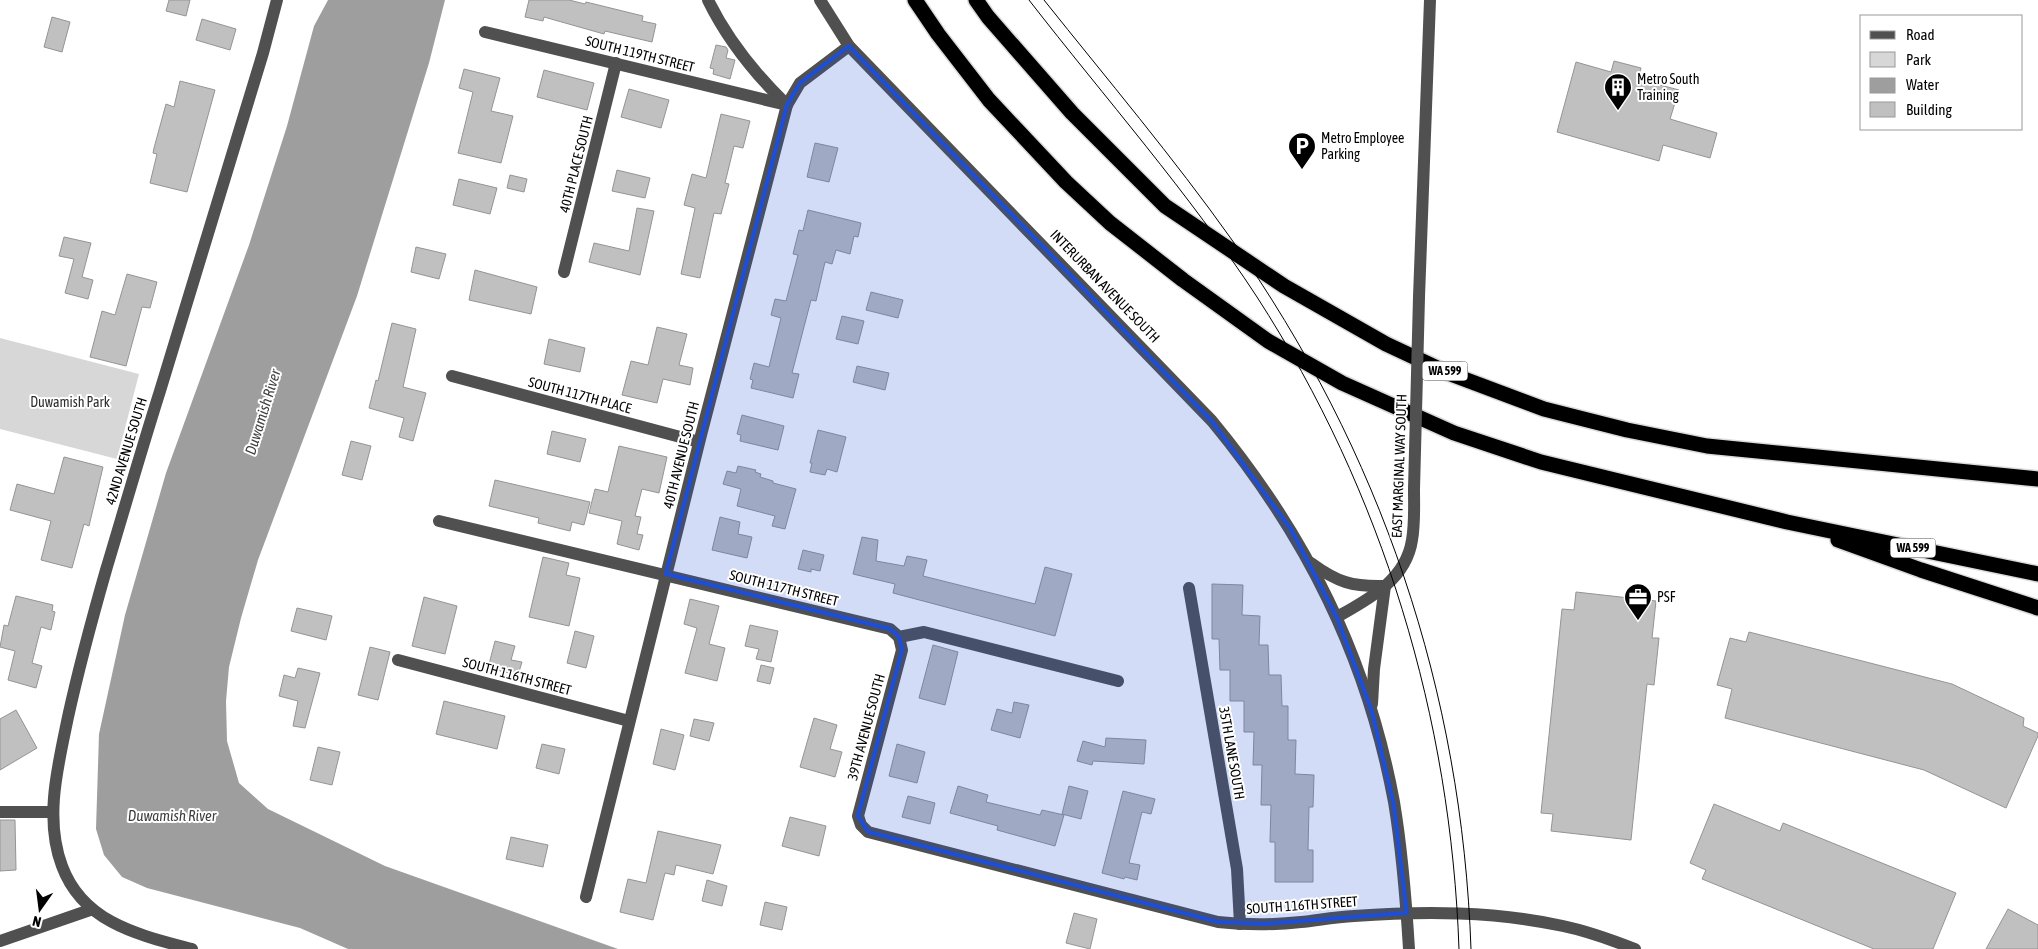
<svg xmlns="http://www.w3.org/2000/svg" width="2038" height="949" font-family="'Asap Condensed',sans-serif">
	<rect width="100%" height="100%" fill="#fff"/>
	<path fill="#d7d7d7" d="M0,338L139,374L117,459L0,429Z"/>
	<path fill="#9e9e9e" d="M328,0H445L429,63L357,296L258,560L241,618L229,667L226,701L227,741L239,783L268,809L385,866L618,949H348L300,928L147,888L122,877L104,855L96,829L99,734L125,615L166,473L249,245L287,126L314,26Z"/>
	<g fill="#c0c0c0" stroke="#949494">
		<path d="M169,0H190L186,16L166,11Z"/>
		<path d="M529,0H569L585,4L586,2L643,16L642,21L656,24L652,42L605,31L604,34L544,17L543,21L525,17Z"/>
		<path d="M52,17L70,22L62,52L44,47Z"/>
		<path d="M202,19L236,29L230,50L196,40Z"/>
		<path d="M716,45L726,47L728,50L726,58L735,60L730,79L713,74L714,69L710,68Z"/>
		<path d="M1614,61L1641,68L1638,79L1679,90L1670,119L1717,133L1710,158L1663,145L1659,161L1557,132L1576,62L1611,72Z"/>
		<path d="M464,69L500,78L491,111L513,116L501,163L458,153L473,92L459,88Z"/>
		<path d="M544,70L594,83L587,110L537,97Z"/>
		<path d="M180,81L215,90L187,192L150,183L157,154L153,153L154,148L166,104L174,107Z"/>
		<path d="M629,89L669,100L661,128L621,117Z"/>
		<path d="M721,114L750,121L743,148L734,146L725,183L729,184L721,214L714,213L700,278L681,274L695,208L684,205L692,174L706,178Z"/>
		<path d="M815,143L838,148L829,182L807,177Z"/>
		<path d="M617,170L650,178L645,198L612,191Z"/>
		<path d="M510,175L527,179L524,192L507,188Z"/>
		<path d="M459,179L497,188L490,214L453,205Z"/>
		<path d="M637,208L654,211L640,275L589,262L594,243L629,251Z"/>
		<path d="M808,210L861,223L858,237L854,236L850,254L836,250L832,264L825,262L816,301L811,300L792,373L799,374L793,398L751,388L753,380L750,379L754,363L769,367L781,318L771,315L775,299L786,301L798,255L793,254L799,230L803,231Z"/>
		<path d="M64,237L91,243L82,277L93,280L88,299L65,293L74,259L59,256Z"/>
		<path d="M416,247L446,254L439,279L411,272Z"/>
		<path d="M475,270L537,287L531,314L469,300Z"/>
		<path d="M127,274L157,282L150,308L142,307L126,366L90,357L102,311L115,315Z"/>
		<path d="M871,292L903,300L898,318L866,310Z"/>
		<path d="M842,316L864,321L858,344L836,339Z"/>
		<path d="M392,323L416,329L403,387L426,393L413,441L399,437L404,418L369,408L376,380L378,381Z"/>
		<path d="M657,327L687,334L679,365L693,368L690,385L663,379L657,403L622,395L631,361L648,365Z"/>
		<path d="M549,339L585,348L580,372L544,364Z"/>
		<path d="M857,366L889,373L885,390L853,382Z"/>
		<path d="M742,415L784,426L778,450L740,441L741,435L737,434Z"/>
		<path d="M818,430L846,437L837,472L827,469L825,475L810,472L812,463H810Z"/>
		<path d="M552,431L586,439L580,462L547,454Z"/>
		<path d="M351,441L371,446L362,480L342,475Z"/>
		<path d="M619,446L667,457L659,493L642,489L635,516L641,517L637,534L643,535L639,550L617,544L622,521L589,513L595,489L608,492Z"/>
		<path d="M64,457L103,467L89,526L84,524L72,568L41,560L51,521L10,510L17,484L54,494Z"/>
		<path d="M738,466L756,470L755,472L761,474L760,477L773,481V483L796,489L785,529L772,526L775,516L737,506L741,489L723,484L727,471L736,473Z"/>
		<path d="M495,480L590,502L584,525L572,522L570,531L538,523L539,518L489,506Z"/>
		<path d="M720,517L740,522L738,534L752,537L747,558L712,550Z"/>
		<path d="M862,537L878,540L876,561L904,566L907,556L927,560L923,576L1035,604L1045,567L1072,574L1055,636L893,593L895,584L853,574Z"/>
		<path d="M803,550L824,555L820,571L811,569V572L798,569Z"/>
		<path d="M543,557L569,563L566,575L580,578L569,626L529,617Z"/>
		<path d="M1212,584L1243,585L1242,615L1260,616L1259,645H1268L1269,675H1281L1282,706H1288V740H1296L1295,774L1314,775L1313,807H1309L1308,850H1313V882H1275V842H1270L1271,805H1261L1262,765H1253L1254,732H1244V701H1230V670H1220L1219,639H1212Z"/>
		<path d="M1576,592L1656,601L1652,638H1659L1654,685L1647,684L1631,840L1551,831L1553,814L1541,813L1562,609L1574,610Z"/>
		<path d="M16,596L53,605L52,611L55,612L51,630L41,627L32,663L42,666L36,688L8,680L15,651L0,647L4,625L8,626Z"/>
		<path d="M424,597L457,606L445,654L412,646Z"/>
		<path d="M690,599L719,606L709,644L725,648L717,681L685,673L697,628L684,624Z"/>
		<path d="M297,608L332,616L326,640L291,631Z"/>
		<path d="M750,625L778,631L771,662L756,659L759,649L745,646Z"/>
		<path d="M575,631L594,636L586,668L567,663Z"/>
		<path d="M1749,632L1952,684L2024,718L2023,726L2038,733V736L2006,808L1924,770L1725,718L1732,689L1717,685L1730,638L1746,642Z"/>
		<path d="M495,641L515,646L511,660L522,662L518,675L488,668Z"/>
		<path d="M933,645L958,652L945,705L919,698Z"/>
		<path d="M370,647L390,652L378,700L358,695Z"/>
		<path d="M761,665L774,668L770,684L757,681Z"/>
		<path d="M298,668L320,673L305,728L293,726L298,701L279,696L284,675L295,678Z"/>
		<path d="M444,701L505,716L497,749L436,734Z"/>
		<path d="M1014,702L1029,705L1020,738L991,730L997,709L1012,713Z"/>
		<path d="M16,710L37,748L0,770V719Z"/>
		<path d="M814,718L837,725L830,749L842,752L835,777L800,767Z"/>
		<path d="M694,719L714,723L709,741L690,736Z"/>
		<path d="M661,729L684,735L675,770L653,764Z"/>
		<path d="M1106,738L1146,740L1144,764L1093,761L1092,765L1077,761L1083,741L1105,747Z"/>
		<path d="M542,744L565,749L559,774L536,768Z"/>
		<path d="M897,744L925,752L917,783L889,776Z"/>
		<path d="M318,747L340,752L332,785L310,780Z"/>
		<path d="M958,786L988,795L986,802L1040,815L1042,810L1064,815L1055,846L997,830L998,826L950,813Z"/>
		<path d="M1069,786L1088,791L1081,819L1062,814Z"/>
		<path d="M1123,791L1155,799L1151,814L1142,812L1129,863L1140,865L1137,880L1125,877L1124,879L1102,873Z"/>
		<path d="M908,796L935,803L930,824L902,817Z"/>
		<path d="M1714,804L1780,831L1783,823L1956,893L1933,949H1874L1702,879L1706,870L1690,863Z"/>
		<path d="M790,817L826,826L819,856L782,846Z"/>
		<path d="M0,820H15L16,870L0,871Z"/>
		<path d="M658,831L721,845L713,874L676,865L674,875L665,873L653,920L620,912L628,879L646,883Z"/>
		<path d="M511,837L548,845L543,867L506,859Z"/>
		<path d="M707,880L727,886L722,906L702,901Z"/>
		<path d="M765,902L787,907L782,930L760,925Z"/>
		<path d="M2008,909L2038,925V949H1986Z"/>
		<path d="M1074,913L1097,919L1090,949L1066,943Z"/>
	</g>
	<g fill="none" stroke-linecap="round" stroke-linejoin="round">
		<g stroke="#dbdbdb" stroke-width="18">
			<g id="highway">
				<path d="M915,0L938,34L989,100L1066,182L1110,223L1183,280L1268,341L1342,383L1454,433L1541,462L1787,522L2038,574"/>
				<path d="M976,0L988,17L1072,113L1165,206L1284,286L1386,344L1448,373L1544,409L1627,430L1707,446L2038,479"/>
				<path d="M1838,540L1921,570L2038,608"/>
			</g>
		</g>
		<g stroke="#505050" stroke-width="12">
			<path d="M708,0C728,41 755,74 787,105"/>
			<path d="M820,0L849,46L1212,421C1306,535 1367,657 1394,802C1402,850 1406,900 1409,949"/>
			<path d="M485,32L787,105"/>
			<path d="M564,272L616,63"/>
			<path d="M1419,297L1430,0"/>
			<path d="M452,376L699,442"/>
			<path d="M439,521L890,629L899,637L924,632L1118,681"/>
			<path d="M1311,563C1337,582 1352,587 1385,586"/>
			<path d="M1189,588L1237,869L1240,924"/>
			<path d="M1337,617C1369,599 1406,580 1412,540C1415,523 1414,506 1414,489"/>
			<path d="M899,637L902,650L858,816L861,825L868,832L1218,922C1245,925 1274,925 1301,922C1319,920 1336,917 1354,916C1424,911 1494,911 1563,926C1587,931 1612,940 1635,949"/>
			<path d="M398,660L629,721"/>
			<path d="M1372,704L1374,669L1385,586"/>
			<path d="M0,812H53"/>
			<path d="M586,897L701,435L787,105L800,83L849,46"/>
			<path d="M0,941L90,910"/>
			<path d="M192,949C139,935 83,923 62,866C44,818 58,766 68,717C79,667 92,619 106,570C124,510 141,451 160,391C194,278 229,166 263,53L277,0"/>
		</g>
		<use href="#highway" stroke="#000" stroke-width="15"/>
		<g stroke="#000" stroke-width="1">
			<path d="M1029,0C1105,98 1189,193 1257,297C1383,492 1451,718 1459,949"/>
			<path d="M1044,0C1107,79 1173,157 1232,240C1381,451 1462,691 1471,949"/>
		</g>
		<path stroke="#505050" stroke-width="12" d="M1414,489L1419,297"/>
	</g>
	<path fill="#1d4ed8" fill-opacity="0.2" stroke="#1d4ed8" stroke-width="4" stroke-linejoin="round" d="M849,46L1212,421L1291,529L1337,617L1372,711L1394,805L1407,913L1264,924L1218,922L868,832L858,816L902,650L899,637L890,629L666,574L787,105L800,83Z"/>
	<defs>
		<g id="building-pin" transform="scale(1.4375)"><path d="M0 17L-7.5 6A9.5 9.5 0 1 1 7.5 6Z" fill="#000" stroke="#fff"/><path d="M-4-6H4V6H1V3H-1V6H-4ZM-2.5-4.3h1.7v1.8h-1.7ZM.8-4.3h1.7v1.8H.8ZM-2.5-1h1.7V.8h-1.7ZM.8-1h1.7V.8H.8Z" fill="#fff"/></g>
		<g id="parking-pin" transform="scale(1.4375)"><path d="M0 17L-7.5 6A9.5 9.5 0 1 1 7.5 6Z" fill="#000" stroke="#fff"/><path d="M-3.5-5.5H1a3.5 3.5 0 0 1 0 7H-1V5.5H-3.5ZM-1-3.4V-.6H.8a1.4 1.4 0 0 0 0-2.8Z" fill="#fff"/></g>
		<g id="office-pin" transform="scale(1.4375)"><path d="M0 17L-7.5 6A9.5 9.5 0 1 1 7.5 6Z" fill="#000" stroke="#fff"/><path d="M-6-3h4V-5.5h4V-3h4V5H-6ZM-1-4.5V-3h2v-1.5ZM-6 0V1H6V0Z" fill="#fff"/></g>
	</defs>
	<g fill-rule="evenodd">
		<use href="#building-pin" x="1618" y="87"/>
		<use href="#parking-pin" x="1302" y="146"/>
		<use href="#office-pin" x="1638" y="597"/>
	</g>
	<g text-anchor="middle" stroke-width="4" stroke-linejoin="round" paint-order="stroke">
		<g fill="#fff" stroke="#4c4c4c" stroke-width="1">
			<rect x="1422.5" y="361.5" width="45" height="19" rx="4"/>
			<rect x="1890.5" y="538.5" width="45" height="19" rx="4"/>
		</g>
		<g font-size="12" font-weight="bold" fill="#000">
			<text x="1445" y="375">WA 599</text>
			<text x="1913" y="552">WA 599</text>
		</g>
		<g font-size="14" fill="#000" stroke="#fff">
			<text transform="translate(640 54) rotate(14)" y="5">SOUTH 119TH STREET</text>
			<text transform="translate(576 164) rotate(-76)" y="5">40TH PLACE SOUTH</text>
			<text transform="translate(1105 286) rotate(46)" y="5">INTERURBAN AVENUE SOUTH</text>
			<text transform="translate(580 395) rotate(15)" y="5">SOUTH 117TH PLACE</text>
			<text transform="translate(126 451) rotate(-73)" y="5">42ND AVENUE SOUTH</text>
			<text transform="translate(681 455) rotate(-76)" y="5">40TH AVENUE SOUTH</text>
			<text transform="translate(1399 466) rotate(-88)" y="5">EAST MARGINAL WAY SOUTH</text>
			<text transform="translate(784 588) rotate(14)" y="5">SOUTH 117TH STREET</text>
			<text transform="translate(517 676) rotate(15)" y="5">SOUTH 116TH STREET</text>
			<text transform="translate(866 727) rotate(-75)" y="5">39TH AVENUE SOUTH</text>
			<text transform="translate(1232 753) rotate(80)" y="5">35TH LANE SOUTH</text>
			<text transform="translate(1302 905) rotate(-4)" y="5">SOUTH 116TH STREET</text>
		</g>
		<g font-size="14" fill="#000" stroke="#fff" text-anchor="start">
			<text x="1637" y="84">Metro South<tspan x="1637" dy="16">Training</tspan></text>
			<text x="1321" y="143">Metro Employee<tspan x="1321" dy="16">Parking</tspan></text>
			<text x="1657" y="602">PSF</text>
		</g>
		<g font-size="14" fill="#2e2e2e" stroke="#fff">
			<text x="70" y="407">Duwamish Park</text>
		</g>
		<g font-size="15" font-style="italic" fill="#3f3f3f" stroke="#fff">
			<text transform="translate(263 412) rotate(-73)" y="5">Duwamish River</text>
			<text x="172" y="821">Duwamish River</text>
		</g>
	</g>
	<rect x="1860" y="15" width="162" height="115" fill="#ffffff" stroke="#999999"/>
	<rect x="1870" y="31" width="25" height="8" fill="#505050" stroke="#999999"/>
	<text x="1906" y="40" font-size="15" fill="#000000">Road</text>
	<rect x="1870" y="52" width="25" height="15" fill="#d7d7d7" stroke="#999999"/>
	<text x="1906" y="65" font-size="15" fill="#000000">Park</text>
	<rect x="1870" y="78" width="25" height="15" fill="#9e9e9e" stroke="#999999"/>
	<text x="1906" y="90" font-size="15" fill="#000000">Water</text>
	<rect x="1870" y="102" width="25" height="15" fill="#c0c0c0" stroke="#999999"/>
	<text x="1906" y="115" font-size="15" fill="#000000">Building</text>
	<g transform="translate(40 909) rotate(194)" stroke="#ffffff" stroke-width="4" paint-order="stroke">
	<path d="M0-4L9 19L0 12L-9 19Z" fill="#000000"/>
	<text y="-8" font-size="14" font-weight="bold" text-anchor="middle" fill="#000000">N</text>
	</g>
</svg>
